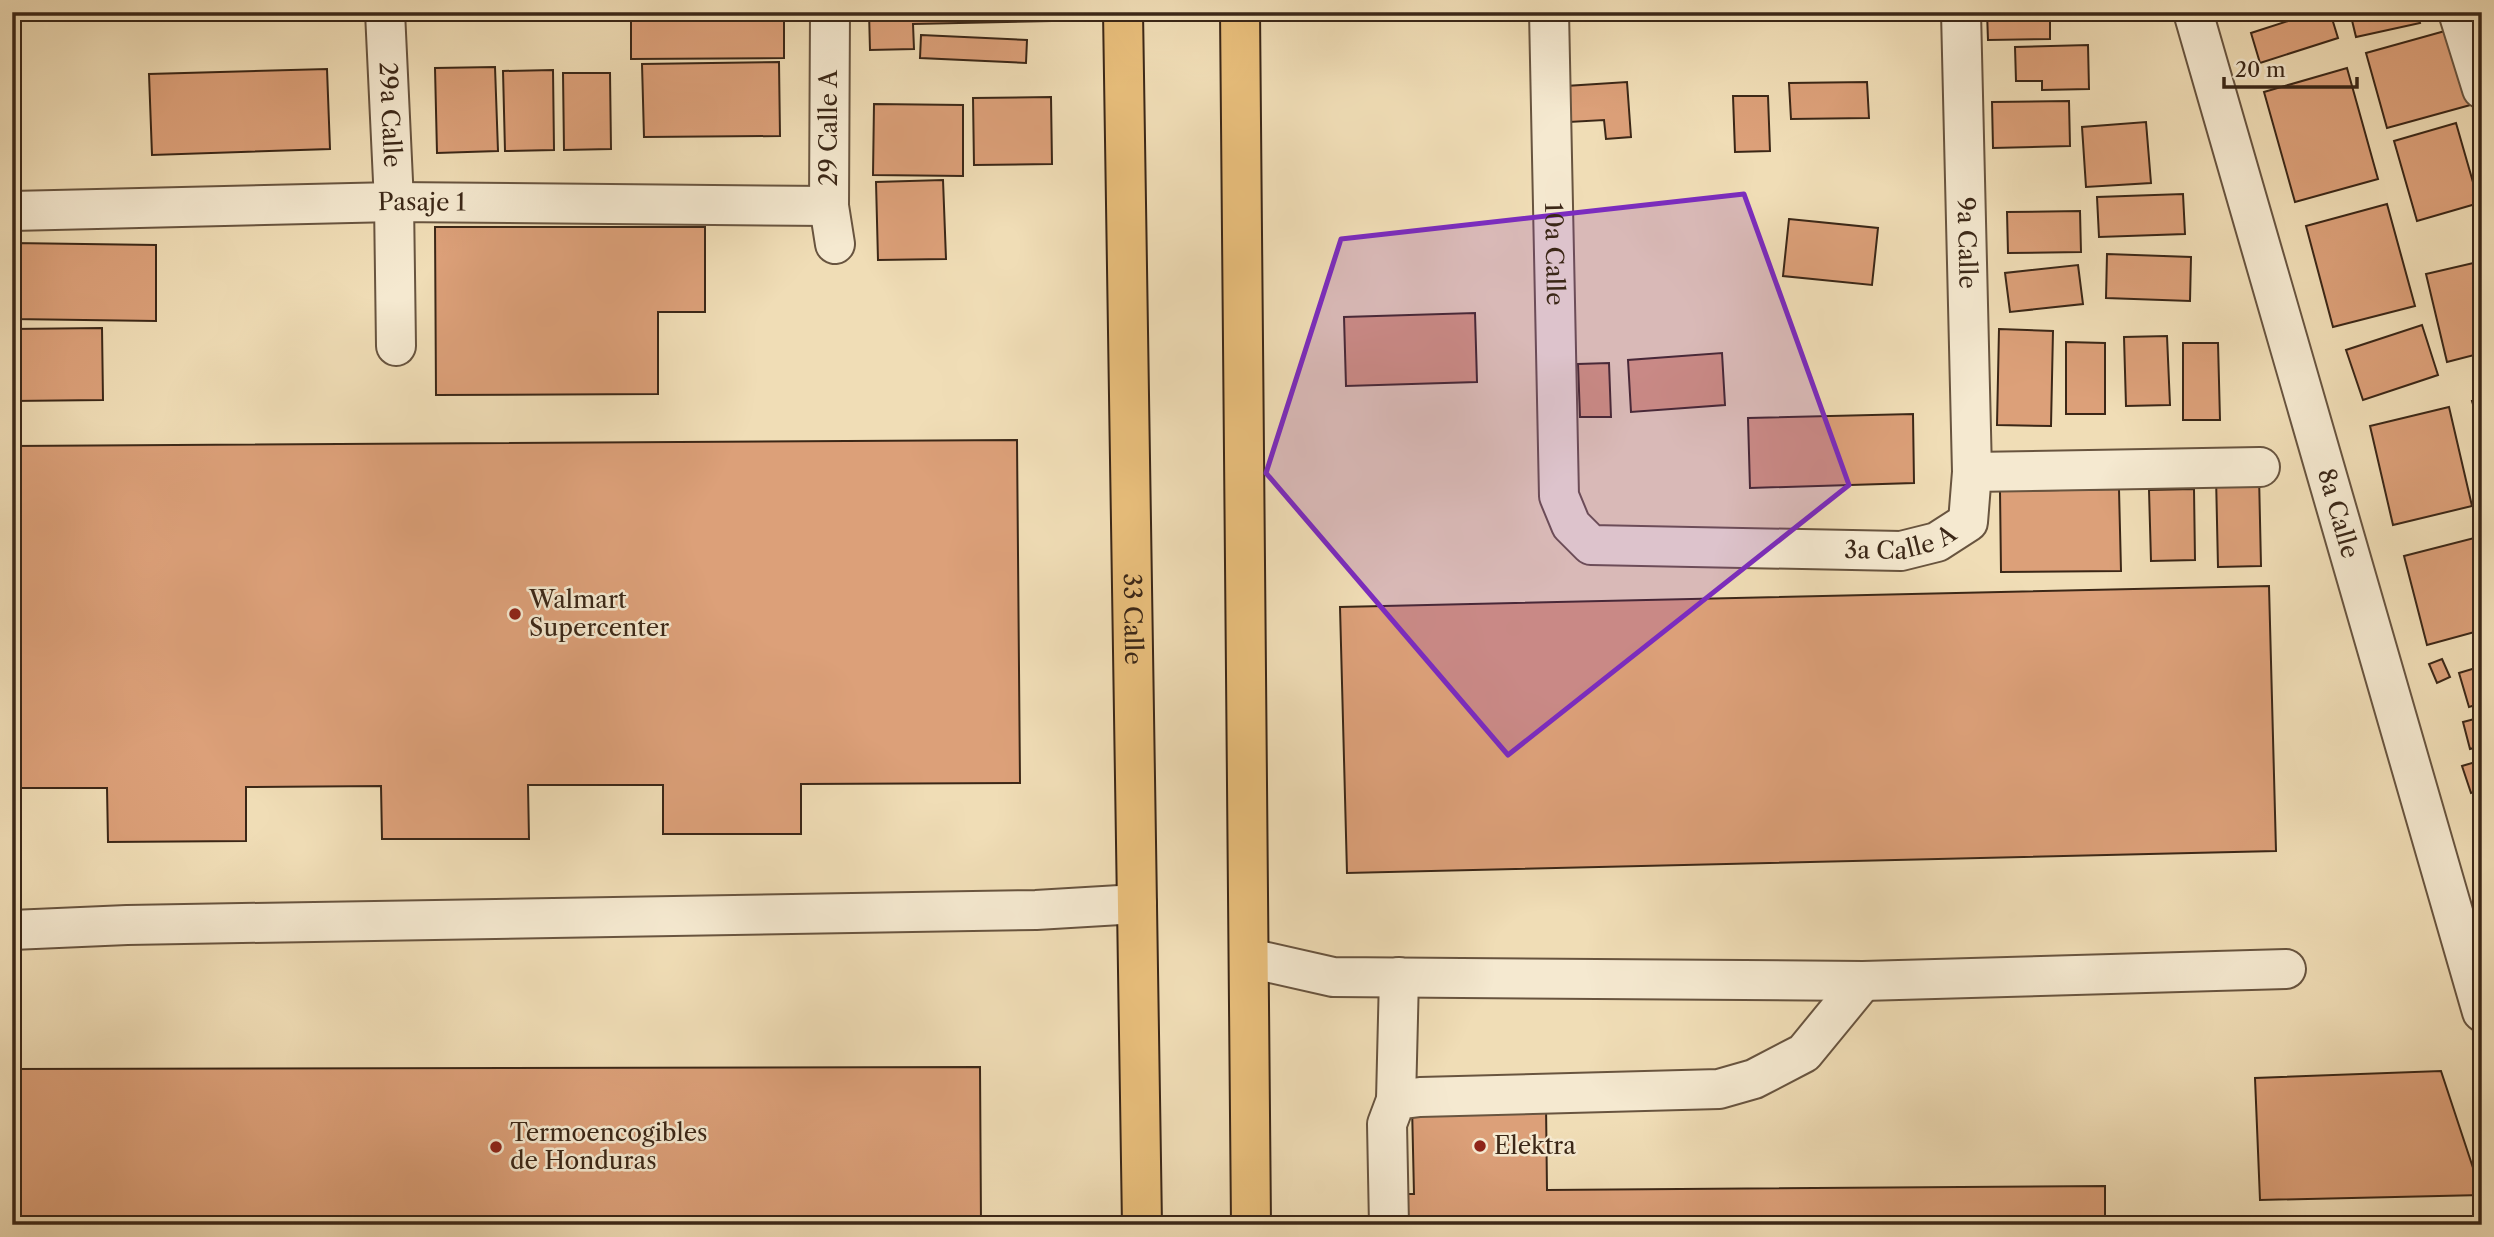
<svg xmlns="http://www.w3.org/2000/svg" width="2494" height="1237" font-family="'Libre Caslon Text',serif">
	<rect width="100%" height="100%" fill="#f0ddb6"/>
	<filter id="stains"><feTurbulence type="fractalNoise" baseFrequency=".00286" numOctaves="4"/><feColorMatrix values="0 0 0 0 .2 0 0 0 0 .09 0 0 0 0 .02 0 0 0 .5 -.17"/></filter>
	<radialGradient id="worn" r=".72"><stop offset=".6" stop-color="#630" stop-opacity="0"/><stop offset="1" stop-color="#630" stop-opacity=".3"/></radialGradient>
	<g fill="#dca079" stroke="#3b2717" stroke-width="2">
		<path d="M631,12H758V18H784V58L631,59Z"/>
		<path d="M869,12H1051V21L913,24L914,49L870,50Z"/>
		<path d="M1987,12H2050V39L1988,40Z"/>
		<path d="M2316,12H2330L2338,38L2260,63L2251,33Z"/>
		<path d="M2350,12H2417L2420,23L2356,37Z"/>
		<path d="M2452,29L2474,104L2387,128L2366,53Z"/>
		<path d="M921,35L1027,40L1026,63L920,58Z"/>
		<path d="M2088,45L2089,89L2042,90V81H2016L2015,47Z"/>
		<path d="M779,62L780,136L644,137L642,64Z"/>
		<path d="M495,67L498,151L437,153L435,68Z"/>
		<path d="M2347,68L2378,179L2295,202L2264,92Z"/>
		<path d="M327,69L330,149L152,155L149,74Z"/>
		<path d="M553,70L554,150L505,151L503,71Z"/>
		<path d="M563,73H610L611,149L564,150Z"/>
		<path d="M1627,82L1631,137L1606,139L1604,120L1569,122L1566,86Z"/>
		<path d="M1867,82L1869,118L1791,119L1789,83Z"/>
		<path d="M1733,96H1768L1770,151L1735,152Z"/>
		<path d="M1051,97L1052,164L974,165L973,98Z"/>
		<path d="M2069,101L2070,146L1993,148L1992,102Z"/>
		<path d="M874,104L963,105V176L873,175Z"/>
		<path d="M2146,122L2151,183L2086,187L2082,127Z"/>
		<path d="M2456,123L2479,203L2417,221L2394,141Z"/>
		<path d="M943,180L946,259L878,260L876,182Z"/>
		<path d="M2183,194L2185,234L2099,237L2097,197Z"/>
		<path d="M2387,204L2415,306L2333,327L2306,226Z"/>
		<path d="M2080,211L2081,252L2008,253L2007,212Z"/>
		<path d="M1789,219L1878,228L1872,285L1783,276Z"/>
		<path d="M435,227H705V312H658V394L436,395Z"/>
		<path d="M12,243L156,245V321L12,319Z"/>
		<path d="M2107,254L2191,257L2190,301L2106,298Z"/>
		<path d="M2482,261V353L2447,362L2426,274Z"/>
		<path d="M2078,265L2083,304L2010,312L2005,273Z"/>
		<path d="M1475,313L1477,382L1346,386L1344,317Z"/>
		<path d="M2422,325L2438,375L2363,400L2346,350Z"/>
		<path d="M102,328L103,400L12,401V329Z"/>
		<path d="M1999,329L2053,331L2051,426L1997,425Z"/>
		<path d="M2167,336L2170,405L2126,406L2124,337Z"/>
		<path d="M2066,342L2105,343V414H2066Z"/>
		<path d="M2183,343H2218L2220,420H2183Z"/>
		<path d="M1722,353L1725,405L1631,412L1628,360Z"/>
		<path d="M1609,363L1611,417H1580L1578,364Z"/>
		<path d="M2482,398V436L2472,401Z"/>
		<path d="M2449,407L2472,506L2393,525L2370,426Z"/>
		<path d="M1913,414L1914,483L1750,488L1748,418Z"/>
		<path d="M1017,440L1020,783L801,784V834H663V785H528L529,839H382L381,786L246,787V841L108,842L107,788H12V446Z"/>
		<path d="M2259,475L2261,566L2218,567L2216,476Z"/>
		<path d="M2119,489L2121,571L2001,572L2000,491Z"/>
		<path d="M2194,489L2195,560L2151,561L2149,490Z"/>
		<path d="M2482,536V630L2427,645L2404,556Z"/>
		<path d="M2269,586L2276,851L1347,873L1340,607Z"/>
		<path d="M2442,659L2450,677L2437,683L2429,664Z"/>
		<path d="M2482,666V703L2469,707L2459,673Z"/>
		<path d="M2482,717V746L2470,749L2463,722Z"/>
		<path d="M2482,760V789L2471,793L2462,766Z"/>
		<path d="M980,1067L981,1225H12V1069Z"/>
		<path d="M2441,1071L2482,1195L2260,1200L2255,1078Z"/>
		<path d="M1546,1104L1547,1190L2105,1186V1225H1408L1407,1194H1414L1412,1105Z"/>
		<rect x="2120" y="1216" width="362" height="9"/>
	</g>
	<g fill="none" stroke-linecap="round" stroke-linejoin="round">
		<g stroke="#68543f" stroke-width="42">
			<g id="minor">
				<path id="s1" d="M385,12L394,202L396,346"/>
				<path d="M830,12L829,206L835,244"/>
				<path id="s2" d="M1549,12L1559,496L1571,525L1591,545L1901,551L1937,542L1968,522L1972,472L2260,467"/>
				<path id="s3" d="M1961,12L1972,472"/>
				<path id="s4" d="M2193,12L2482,1012"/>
				<path d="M2458,12L2482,89"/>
				<path id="s5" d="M12,211L394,202L829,206"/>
				<path d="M12,930L127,925L1036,910L1137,904"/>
				<path d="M1249,958L1333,977L1863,981L2286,969"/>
				<path d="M1396,1100L1399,977"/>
				<path d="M1389,1225L1387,1124L1396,1100L1420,1097L1719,1089L1754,1079L1804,1053L1863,981"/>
			</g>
		</g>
		<g stroke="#3b2717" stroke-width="42">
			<g id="major">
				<path id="s6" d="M1123,12L1142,1225"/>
				<path d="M1240,12L1251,1225"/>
			</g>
		</g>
		<use href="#minor" stroke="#f5e9d0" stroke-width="38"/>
		<use href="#major" stroke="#e8be7b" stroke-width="38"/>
	</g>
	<path fill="#7b2cbf" fill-opacity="0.2" stroke="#7b2cbf" stroke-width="5" stroke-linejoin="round" d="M1744,194L1849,485L1508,755L1266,473L1341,239Z"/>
	<g fill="#8f2418" stroke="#f5e9d0" stroke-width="2.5">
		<circle cx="515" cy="614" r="7"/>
		<circle cx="1480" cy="1146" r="7"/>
		<circle cx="496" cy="1147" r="7"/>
	</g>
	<g text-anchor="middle" stroke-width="5" stroke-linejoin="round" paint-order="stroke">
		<g font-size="24" fill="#3b2717" stroke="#f5e9d0">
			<text dy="8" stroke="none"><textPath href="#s1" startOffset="103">29a Calle</textPath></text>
			<text transform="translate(829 128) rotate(-90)" y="8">29 Calle A</text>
			<text dy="8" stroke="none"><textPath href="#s5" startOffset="410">Pasaje 1</textPath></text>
			<text dy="8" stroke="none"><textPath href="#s3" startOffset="231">9a Calle</textPath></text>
			<text dy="8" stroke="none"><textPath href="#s2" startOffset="242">10a Calle</textPath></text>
			<text dy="8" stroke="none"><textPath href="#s4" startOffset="522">8a Calle</textPath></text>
			<text dy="8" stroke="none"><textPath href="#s2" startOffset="854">3a Calle A</textPath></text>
			<text dy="8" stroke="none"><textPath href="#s6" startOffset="607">33 Calle</textPath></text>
		</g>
		<g font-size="24" fill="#3b2717" stroke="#f5e9d0" text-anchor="start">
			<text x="529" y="608">Walmart<tspan x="529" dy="28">Supercenter</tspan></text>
			<text x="510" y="1141">Termoencogibles<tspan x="510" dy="28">de Honduras</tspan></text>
			<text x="1494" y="1154">Elektra</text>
		</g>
	</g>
	<rect width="2494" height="1237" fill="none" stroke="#f0ddb6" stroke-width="42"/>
	<rect x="14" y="14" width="2466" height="1209" fill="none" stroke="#3b2717" stroke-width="3.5"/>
	<rect x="21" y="21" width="2452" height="1195" fill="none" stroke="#3b2717" stroke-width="2"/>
	<path d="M2224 77v10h133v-10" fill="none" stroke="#3b2717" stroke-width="3.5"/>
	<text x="2235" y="77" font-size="21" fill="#3b2717" stroke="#f5e9d0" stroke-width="5" paint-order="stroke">20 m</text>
	<rect width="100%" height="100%" filter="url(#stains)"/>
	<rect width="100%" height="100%" fill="url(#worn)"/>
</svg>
